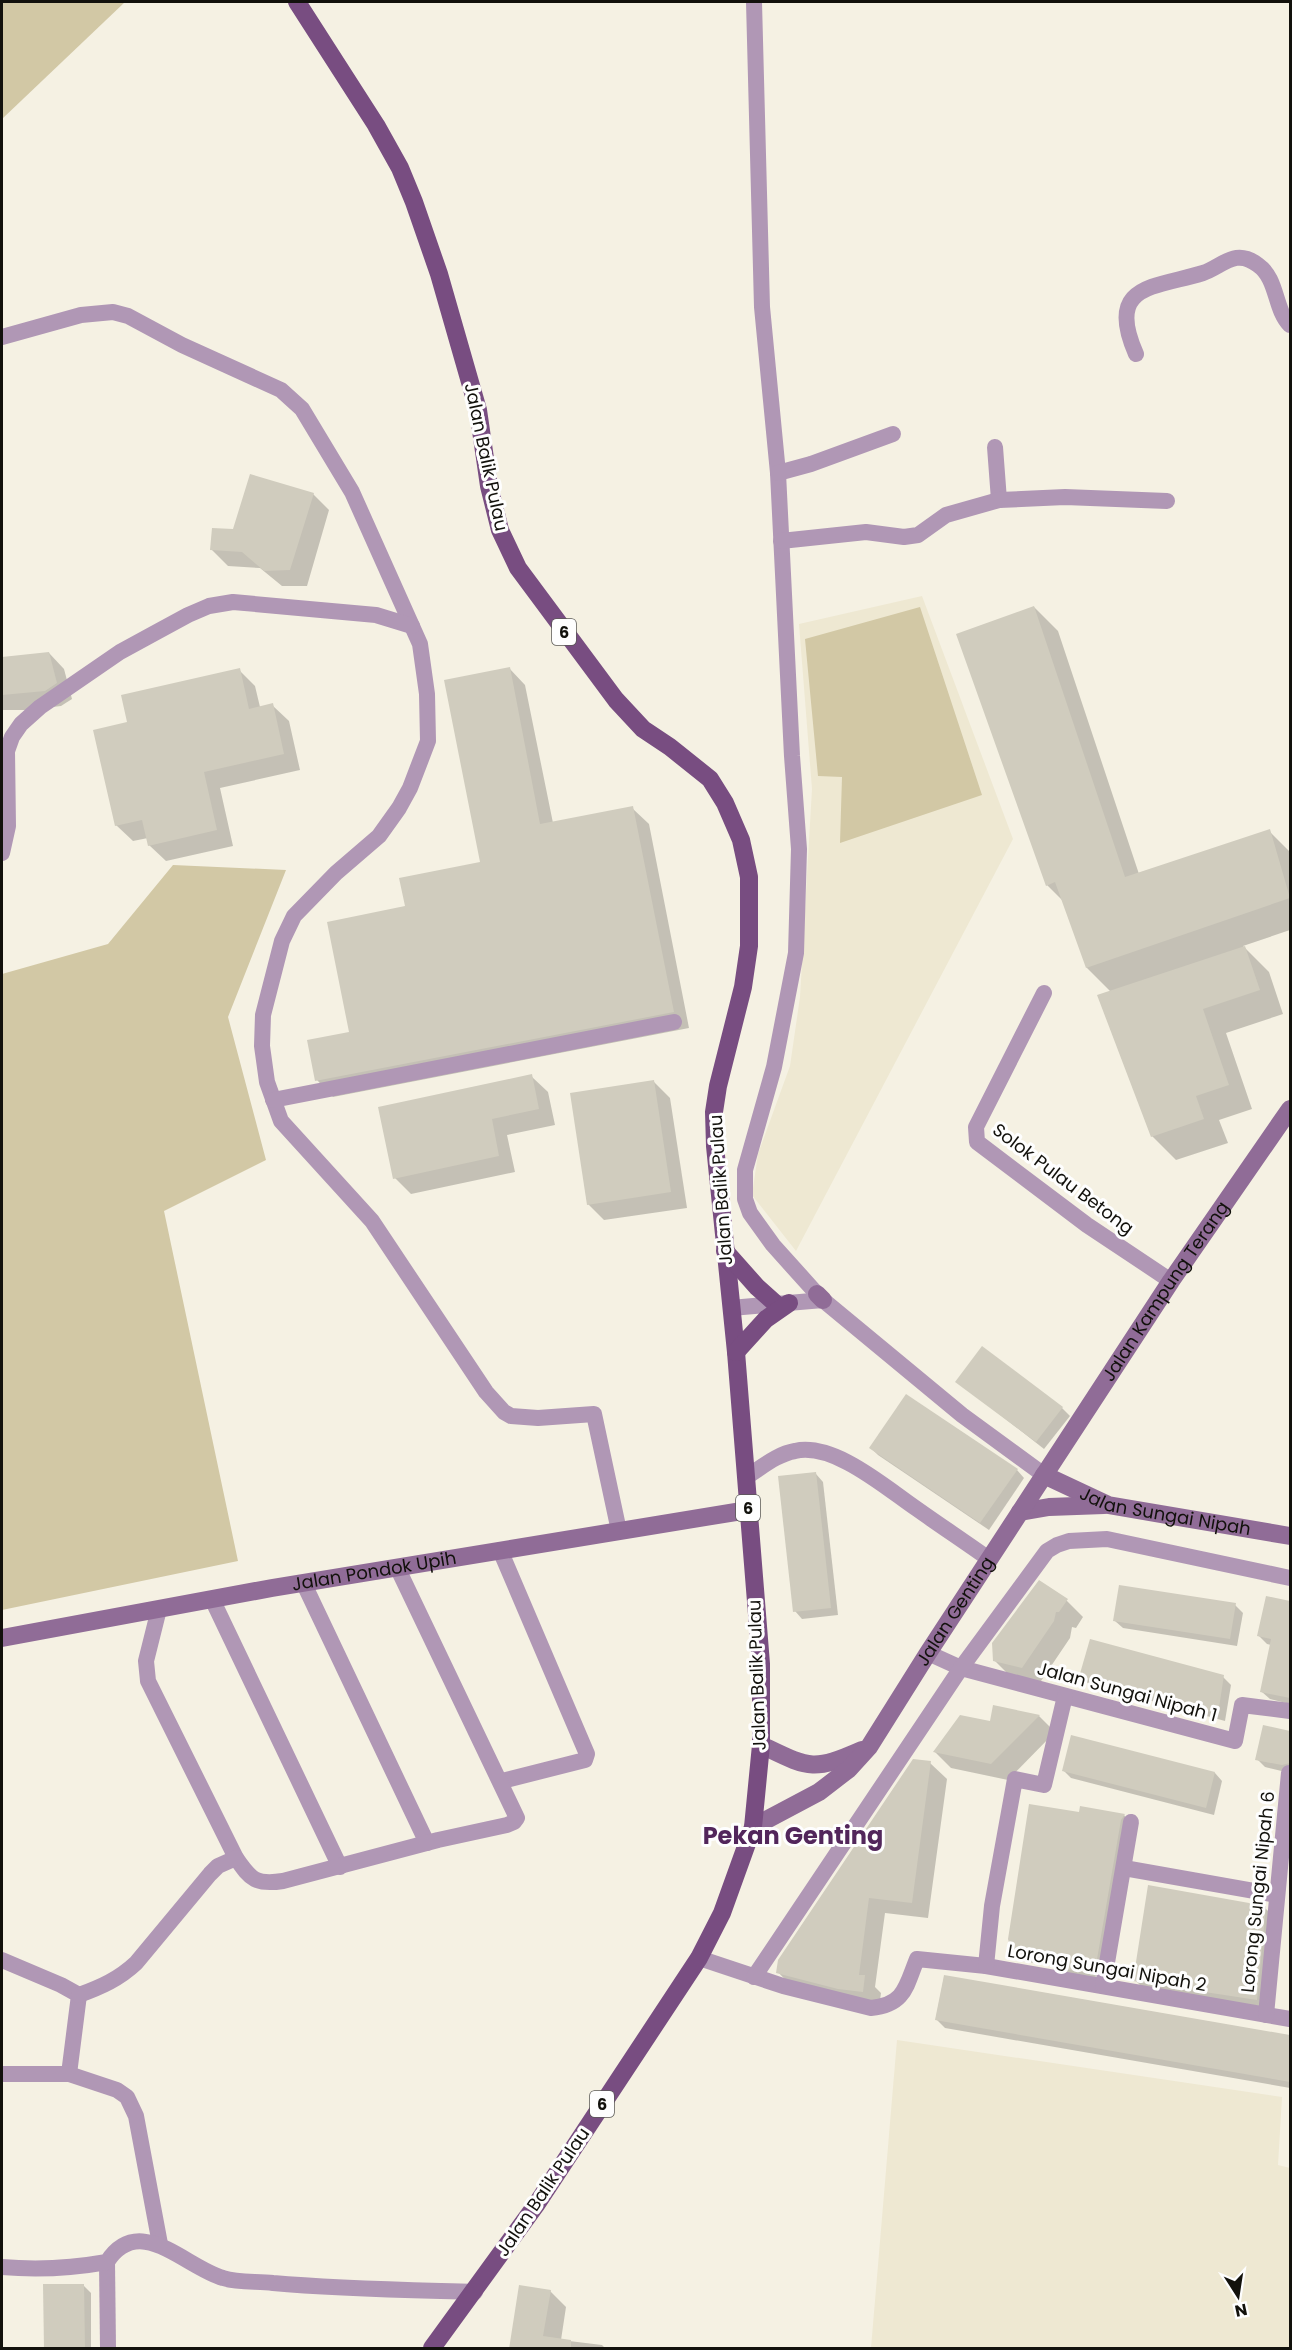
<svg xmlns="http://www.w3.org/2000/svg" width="1292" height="2350" font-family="Poppins,sans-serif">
	<rect width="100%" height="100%" fill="#f5f1e3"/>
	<g fill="#eee8d2">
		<path d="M922,596L1013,839L796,1251L752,1195L758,1154L790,1066L800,997L812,789L799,624Z"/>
		<path d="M897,2040L1282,2097L1278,2165L1290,2168V2348H871Z"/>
	</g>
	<g fill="#d2c8a5">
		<path d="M2,2H125L2,119Z"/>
		<path d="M920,607L982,795L840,843L842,777L818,776L805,639Z"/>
		<path d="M173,865L286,870L228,1017L266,1160L164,1211L238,1561L2,1610V974L108,944Z"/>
	</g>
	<g fill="#0003">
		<path d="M313,494L329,510L307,586H282L260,568L228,566L212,550L235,531Z"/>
		<path d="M1034,607L1058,631L1139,874L1269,831L1290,852V930L1243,946L1269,972L1283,1014L1226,1033L1252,1109L1219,1120L1228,1143L1176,1160L1152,1136L1111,992L1087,968L1063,901L1047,885Z"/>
		<path d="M49,653L64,669L72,699L61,706L29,710H2V658Z"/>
		<path d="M509,668L525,685L553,823L632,808L649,824L689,1028L333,1097L317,1080L350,1033L406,907L482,863Z"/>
		<path d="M239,670L255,686L260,707L272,705L289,721L300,770L220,788L233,846L166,861L149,845L148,838L133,841L116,825L129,723Z"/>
		<path d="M531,1076L548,1092L555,1125L507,1135L515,1172L411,1194L395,1178Z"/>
		<path d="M654,1082L670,1098L687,1208L604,1220L588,1204Z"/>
		<path d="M957,1381L1062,1408L1070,1416L1044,1449Z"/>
		<path d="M871,1448L1017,1470L1024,1478L989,1530L878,1455Z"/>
		<path d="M816,1474L823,1482L838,1615L802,1619L795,1611Z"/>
		<path d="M1039,1582L1067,1601L1083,1617L1076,1628L1072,1627L1070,1638L1039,1684L1011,1677L994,1660Z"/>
		<path d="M1267,1598L1290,1603V1704L1270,1699L1262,1692L1271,1645L1267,1644L1259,1636Z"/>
		<path d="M1235,1605L1243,1613L1237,1646L1123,1628L1115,1621Z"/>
		<path d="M1081,1677H1223L1231,1685L1225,1721L1089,1684Z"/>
		<path d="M1039,1716L1055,1732L1008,1780L951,1768L935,1752L991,1723Z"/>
		<path d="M1264,1726L1290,1732V1773L1265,1767L1257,1759Z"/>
		<path d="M930,1763L947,1779L928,1918L885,1913L875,1987L881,1993L879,2008L794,1989L778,1972Z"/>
		<path d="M1063,1770L1215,1773L1222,1781L1214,1815L1071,1778Z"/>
		<path d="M1080,1813L1124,1815L1131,1823L1103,1973L1091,1979L1061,1974L1052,1966L1022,1961L1014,1953Z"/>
		<path d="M1265,1908L1273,1916L1264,2007L1143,1988L1135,1980Z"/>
		<path d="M945,1976L1290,2036V2088L945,2028L937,2020Z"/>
		<path d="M83,2285L91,2293V2348H45Z"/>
		<path d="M550,2291L566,2307L561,2340L602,2345L605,2348H511Z"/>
	</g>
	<g fill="#d0ccbe">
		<path d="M250,474L314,493L290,570L264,571L242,552L210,550L212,528L233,529Z"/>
		<path d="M1034,606L1125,877L1270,829L1290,898L1086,968L1055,882L1046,886L956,634Z"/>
		<path d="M49,652L57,683L45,691L2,695V657Z"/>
		<path d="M510,667L540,824L633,806L674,1012L315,1081L307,1040L349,1032L327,922L405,906L399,878L480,862L444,680Z"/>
		<path d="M240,668L249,709L273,703L284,754L204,772L217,830L148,846L142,820L115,826L93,730L127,722L121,695Z"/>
		<path d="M1245,946L1260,990L1203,1009L1229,1085L1196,1096L1204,1119L1151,1137L1097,995Z"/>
		<path d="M532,1074L539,1109L492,1119L499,1156L393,1179L378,1107Z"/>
		<path d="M654,1080L671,1192L587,1205L570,1093Z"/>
		<path d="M982,1346L1063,1407L1036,1442L955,1382Z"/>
		<path d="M906,1394L1018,1469L980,1523L869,1448Z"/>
		<path d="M816,1472L831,1608L793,1612L778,1476Z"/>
		<path d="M1039,1580L1068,1599L1059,1612H1056L1054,1621L1022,1668L993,1661L992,1643Z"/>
		<path d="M1119,1585L1236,1603L1230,1639L1113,1621Z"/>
		<path d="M1266,1596L1290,1601V1698L1260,1692L1271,1639L1257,1636Z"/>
		<path d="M1090,1639L1224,1675L1218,1714L1079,1677Z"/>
		<path d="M993,1705L1040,1715L991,1764L933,1752L960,1715L990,1721Z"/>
		<path d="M1263,1725L1290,1731V1763L1282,1765L1255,1760Z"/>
		<path d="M1071,1735L1215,1772L1206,1808L1062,1771Z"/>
		<path d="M913,1759L931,1761L912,1903L869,1898L859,1975H865L863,1992L838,1989L776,1973L778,1960Z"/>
		<path d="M1029,1804L1079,1812L1080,1806L1125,1814L1121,1820L1096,1965L1083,1972L1051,1967L1052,1960L1012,1954L1008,1939Z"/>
		<path d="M1148,1885L1266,1906L1257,2000L1133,1981Z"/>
		<path d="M944,1975L1290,2035V2082L935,2020Z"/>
		<path d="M43,2284H84L85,2349H44Z"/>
		<path d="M519,2285L551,2290L543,2336L571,2340V2349H509Z"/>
	</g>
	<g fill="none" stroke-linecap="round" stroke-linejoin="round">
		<g stroke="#b097b5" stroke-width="16">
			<path d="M754,2L762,307L778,473L792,756L799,849L796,953L774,1067L745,1170V1199L750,1213L773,1245L817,1294"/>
			<path d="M2,337L81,315L113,312L128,316L182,345L281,390L302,409L352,492L420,644L427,694L428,741L410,788L399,808L379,836L336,873L294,916L282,941L263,1015L262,1046L267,1082L281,1121L372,1221L486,1392L504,1412L511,1416L538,1418L594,1414L619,1531"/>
			<path d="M1136,354C1105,284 1154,288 1203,273C1222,267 1235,247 1258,265C1278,279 1274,309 1290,325"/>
			<path d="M995,447L999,500"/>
			<path d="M778,473L811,464L893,434"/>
			<path d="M781,541L866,532L904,537L918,535L946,515L999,500L1065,497L1167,501"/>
			<path d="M2,853L8,826L7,751L12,737L21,724L40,707L120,652L153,634L188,615L209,606L233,602L376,615L412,626"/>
			<path d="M1044,993L976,1127L977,1142L1087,1225L1171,1281"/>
			<path d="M273,1100L674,1022"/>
			<path d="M731,1308L823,1300L962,1415L1044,1475"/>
			<path d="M746,1477C761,1468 777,1454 795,1451C834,1442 886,1488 917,1509C941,1526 965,1542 989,1559"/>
			<path d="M500,1550L587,1754L585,1760L581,1761L502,1781"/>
			<path d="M304,1584L427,1843"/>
			<path d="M212,1599L340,1867"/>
			<path d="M159,1609L146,1661L148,1681L236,1858C251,1880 256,1885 283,1881L438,1840L507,1825L514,1822L517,1818L398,1569"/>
			<path d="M928,1653L961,1668L1235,1741L1242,1705L1290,1711"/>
			<path d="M1124,1868L1277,1895"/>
			<path d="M699,1958L783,1986L871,2008C905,2005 906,1986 917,1959L986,1966L1290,2019"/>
			<path d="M2,1960L61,1985L79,1995L69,2074"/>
			<path d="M986,1966L992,1906L1015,1779L1044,1785L1065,1696"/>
			<path d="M754,1977L961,1668L1047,1551L1057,1545L1069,1541L1107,1539L1290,1578"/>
			<path d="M1103,1986L1131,1822"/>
			<path d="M79,1995C101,1987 119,1979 136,1963L210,1874L218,1866L236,1858"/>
			<path d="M1266,2015L1289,1773"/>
			<path d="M2,2074H69L117,2090L127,2097L136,2116L160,2244"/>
			<path d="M107,2262L108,2348"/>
			<path d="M2,2267C36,2270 73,2268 107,2262C139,2212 185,2267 223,2278C238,2283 257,2281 273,2283C340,2289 408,2290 475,2292"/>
		</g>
		<g stroke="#906c97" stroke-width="18">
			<path d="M817,1294L823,1300"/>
			<path id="s1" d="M1044,1475L1108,1505L1290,1536"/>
			<path d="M1020,1512L1049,1507L1104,1505"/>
			<path id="s2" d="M2,1638L272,1588L748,1510"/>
			<path d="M761,1745C809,1768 812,1772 862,1750"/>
			<path id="s3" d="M753,1827L819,1792L849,1769L869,1747L928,1653L1171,1281L1290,1109"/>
		</g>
		<g stroke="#784d81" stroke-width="18">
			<path d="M297,2L376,125L400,168L414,202L439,274L478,410L489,486L500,530L518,568L616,700L643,729L670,747L710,779L725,803L741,840L749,877V946L743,987L718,1086L714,1112L715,1146L736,1352L761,1664V1745L753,1827L722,1913L699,1958L536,2205L432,2348"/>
			<path d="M725,1251L757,1287L776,1304"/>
			<path d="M736,1352L766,1319L789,1303"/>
		</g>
	</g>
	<g text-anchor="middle" stroke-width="6" stroke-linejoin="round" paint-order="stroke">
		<g fill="#fefefe" stroke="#595855" stroke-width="1.5">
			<rect x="552" y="619" width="24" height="26" rx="4.5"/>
			<rect x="736" y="1495" width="24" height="26" rx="4.5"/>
			<rect x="590" y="2091" width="24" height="26" rx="4.5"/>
		</g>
		<g font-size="16" font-weight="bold" fill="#12110c">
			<text x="564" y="638">6</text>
			<text x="748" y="1514">6</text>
			<text x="602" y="2110">6</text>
		</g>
		<g font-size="18" fill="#12110c" stroke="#fefefe">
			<text transform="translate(486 457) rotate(78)" y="6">Jalan Balik Pulau</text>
			<text transform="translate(1063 1179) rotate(37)" y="6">Solok Pulau Betong</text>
			<text transform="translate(721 1190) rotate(-94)" y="6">Jalan Balik Pulau</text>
			<text dy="6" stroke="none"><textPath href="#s3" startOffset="686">Jalan Kampung Terang</textPath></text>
			<text dy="6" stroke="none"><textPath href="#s1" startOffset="128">Jalan Sungai Nipah</textPath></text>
			<text dy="6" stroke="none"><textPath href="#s2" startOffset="378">Jalan Pondok Upih</textPath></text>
			<text dy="6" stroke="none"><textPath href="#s3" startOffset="303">Jalan Genting</textPath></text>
			<text transform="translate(757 1675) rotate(-92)" y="6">Jalan Balik Pulau</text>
			<text transform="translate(1127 1692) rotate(15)" y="6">Jalan Sungai Nipah 1</text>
			<text transform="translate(1258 1892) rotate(-84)" y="6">Lorong Sungai Nipah 6</text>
			<text transform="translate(1107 1968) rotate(10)" y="6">Lorong Sungai Nipah 2</text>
			<text transform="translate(543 2192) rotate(-56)" y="6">Jalan Balik Pulau</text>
		</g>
		<g font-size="24" font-weight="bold" fill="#52265b" stroke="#fefefe">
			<text x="793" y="1844">Pekan Genting</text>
		</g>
	</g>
	<rect width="1292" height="2350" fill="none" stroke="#12110c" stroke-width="6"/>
	<g transform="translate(1238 2296) rotate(168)" stroke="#fefefe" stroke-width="4.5" paint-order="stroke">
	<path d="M0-4.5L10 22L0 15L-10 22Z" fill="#12110c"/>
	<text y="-9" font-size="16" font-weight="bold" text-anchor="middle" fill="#12110c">N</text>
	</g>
</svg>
